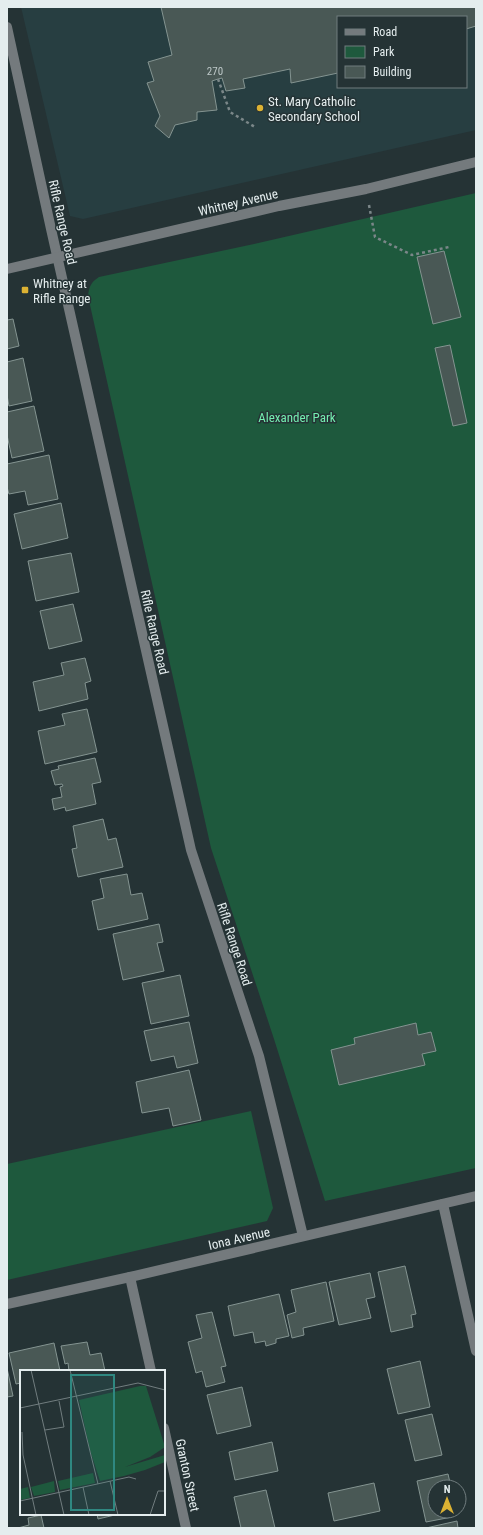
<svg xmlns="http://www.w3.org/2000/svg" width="483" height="1535" font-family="'Roboto Condensed',sans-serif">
	<rect width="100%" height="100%" fill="#253335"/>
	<path fill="#273e41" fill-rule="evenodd" d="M21,7H476V130L83,219L70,216ZM338,17H466V87H338Z"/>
	<g fill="#1e593d">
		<path d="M476,193V1168L325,1201L274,1039L211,848L88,296C89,287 91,282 99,277L254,244Z"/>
		<path d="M251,1111L273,1208L267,1221L7,1280V1164Z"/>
	</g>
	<g fill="#495855" stroke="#849491">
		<path d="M161,7H476V26L466,29V17H338V73L291,83L290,69L243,79L245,88L226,91L222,78L218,79L212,81L217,110L197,112V120L175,125L169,138L155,126L160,116L147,83L154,81L148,62L172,55Z"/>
		<path d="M444,251L461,317L433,324L417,257Z"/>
		<path d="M13,319L19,346L7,349V320Z"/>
		<path d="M450,345L467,423L453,426L435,348Z"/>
		<path d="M23,358L32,401L9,406L7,395V362Z"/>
		<path d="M34,406L44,451L12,458L7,435V412Z"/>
		<path d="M49,455L58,499L28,505L25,491L9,494L7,487V464Z"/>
		<path d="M61,503L68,538L22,549L14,514Z"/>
		<path d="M71,553L79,592L36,601L28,561Z"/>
		<path d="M73,604L82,641L49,649L40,611Z"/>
		<path d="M85,658L91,681L85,683L88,699L39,711L33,682L64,675L61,663Z"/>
		<path d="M87,709L97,752L45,764L38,731L65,725L62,714Z"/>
		<path d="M95,758L101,782L92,784L96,804L66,811L65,807L54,810L52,799L62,797L60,787L63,786L62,784L55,785L51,771L59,769L58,766Z"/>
		<path d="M103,819L108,840L116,838L123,867L78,877L72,849L77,848L73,826Z"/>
		<path d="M127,874L131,895L142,893L148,919L98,930L92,901L104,898L100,879Z"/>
		<path d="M159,924L163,942L157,943L164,971L123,980L113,934Z"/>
		<path d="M180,975L189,1016L151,1024L142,983Z"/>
		<path d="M189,1022L198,1063L177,1068L174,1056L151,1061L144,1031Z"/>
		<path d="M416,1023L418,1035L431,1032L436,1051L422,1054L425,1065L339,1085L331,1050L355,1044L354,1038Z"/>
		<path d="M189,1070L201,1120L173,1126L169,1108L142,1113L136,1082Z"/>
		<path d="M405,1266L416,1314L411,1315L413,1327L391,1332L378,1272Z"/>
		<path d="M370,1273L375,1297L366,1299L371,1318L339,1325L329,1282Z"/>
		<path d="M326,1282L334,1321L303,1328L304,1335L292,1338L287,1315L296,1312L291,1290Z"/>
		<path d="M279,1294L289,1336L276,1339V1343L266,1346L265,1341L255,1343L253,1332L234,1336L228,1306Z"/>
		<path d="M212,1312L226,1366L221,1367L225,1382L206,1387L202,1371L196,1373L188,1342L202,1338L196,1315Z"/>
		<path d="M87,1342L90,1355L101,1353L105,1371H69L68,1363L65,1364L61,1346Z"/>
		<path d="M54,1343L60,1371H21V1383L16,1384L9,1353Z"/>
		<path d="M420,1361L430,1407L398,1414L387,1369Z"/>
		<path d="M7,1368L13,1396L7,1397Z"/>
		<path d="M242,1387L251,1426L217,1434L207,1395Z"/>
		<path d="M432,1414L442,1455L415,1461L405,1420Z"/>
		<path d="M272,1442L278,1471L235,1480L229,1452Z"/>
		<path d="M448,1474L451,1487H435V1511H451L452,1517L426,1522L417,1481Z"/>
		<path d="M374,1483L380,1511L334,1521L328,1493Z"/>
		<path d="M266,1490L275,1528H241L234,1497Z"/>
		<path d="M97,1514H119L98,1519Z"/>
		<path d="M41,1515L44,1528H18L29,1525L28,1518Z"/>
		<path d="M457,1521L458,1528H426Z"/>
	</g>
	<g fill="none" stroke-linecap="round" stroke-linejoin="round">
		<g stroke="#7b8789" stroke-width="2.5" stroke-dasharray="3 3" stroke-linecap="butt">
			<path d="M218,79L230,112L255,127"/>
			<path d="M369,205L375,237L412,255L449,247"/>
		</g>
		<g stroke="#747a7d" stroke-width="10">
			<path d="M7,27L51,229L191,850L259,1056L303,1236"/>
			<path d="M7,269L279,206L366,189L476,162"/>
			<path d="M443,1204L476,1351"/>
			<path d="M130,1277L151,1371"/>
			<path d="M7,1304L130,1277L476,1196"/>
			<path d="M164,1428L186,1528"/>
		</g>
	</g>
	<g fill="#dcb233" stroke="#253335" stroke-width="1.5">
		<circle cx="260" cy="108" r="4"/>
		<rect x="21" y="286" width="8" height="8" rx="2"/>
	</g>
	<g text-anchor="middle" stroke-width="3" stroke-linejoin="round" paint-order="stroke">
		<g font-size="11" fill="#bdc8c8">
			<text x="215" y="75">270</text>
		</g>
		<g font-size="13" fill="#e4edee" stroke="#253335" text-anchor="start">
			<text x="268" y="106">St. Mary Catholic<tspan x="268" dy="15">Secondary School</tspan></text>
			<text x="33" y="288">Whitney at<tspan x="33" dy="15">Rifle Range</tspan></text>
		</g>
		<g font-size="13" fill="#e4edee" stroke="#253335">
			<text transform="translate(238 202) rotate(-13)" y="5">Whitney Avenue</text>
			<text transform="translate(63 222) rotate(77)" y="5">Rifle Range Road</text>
			<text transform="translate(155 632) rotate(77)" y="5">Rifle Range Road</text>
			<text transform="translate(235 944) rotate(72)" y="5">Rifle Range Road</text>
			<text transform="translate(239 1238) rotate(-13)" y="5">Iona Avenue</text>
			<text transform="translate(188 1475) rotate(78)" y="5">Granton Street</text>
		</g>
		<g font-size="13" fill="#74efb1" stroke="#253335">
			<text x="297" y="422">Alexander Park</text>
		</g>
	</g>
	<g transform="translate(20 1370)">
		<rect width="145" height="145" fill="#253335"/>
		<path d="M120,16H126L145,77L130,87L105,97L145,85V92L125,100L104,106V103V106L80,111L70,80L59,30ZM73,103L75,113L40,120L38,111ZM34,111L35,122L14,126L11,117ZM8,117L10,128L0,130V119Z" fill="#1e593d"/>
		<path fill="none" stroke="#717d7f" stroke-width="1" d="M11,0L44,145M50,0L78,114M0,38L118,13L145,20M25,60L44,57L39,31M2,62L3,85L16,145M90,111L98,145M63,117L69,145M0,131L109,107L116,109M130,145L138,121H145"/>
		<path fill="#2f8881" fill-opacity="0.15" stroke="#2f8881" stroke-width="2" d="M51,5H94V140H51Z"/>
		<rect width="145" height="145" fill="none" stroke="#e4edee" stroke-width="2"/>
	</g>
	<rect width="483" height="1535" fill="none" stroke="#e4edee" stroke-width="16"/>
	<rect x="337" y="16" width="130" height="72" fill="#253335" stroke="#717d7f"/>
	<rect x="345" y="29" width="20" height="6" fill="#747a7d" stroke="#717d7f"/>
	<text x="373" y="36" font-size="12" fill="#e4edee">Road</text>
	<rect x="345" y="46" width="20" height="12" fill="#1e593d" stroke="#717d7f"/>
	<text x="373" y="56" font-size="12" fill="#e4edee">Park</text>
	<rect x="345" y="66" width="20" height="12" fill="#495855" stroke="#717d7f"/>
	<text x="373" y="76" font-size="12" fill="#e4edee">Building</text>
	<g transform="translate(447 1499)"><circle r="19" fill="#253335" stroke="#717d7f"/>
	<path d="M0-3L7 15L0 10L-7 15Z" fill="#dcb233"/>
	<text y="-6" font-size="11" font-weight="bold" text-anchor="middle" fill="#e4edee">N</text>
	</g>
</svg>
